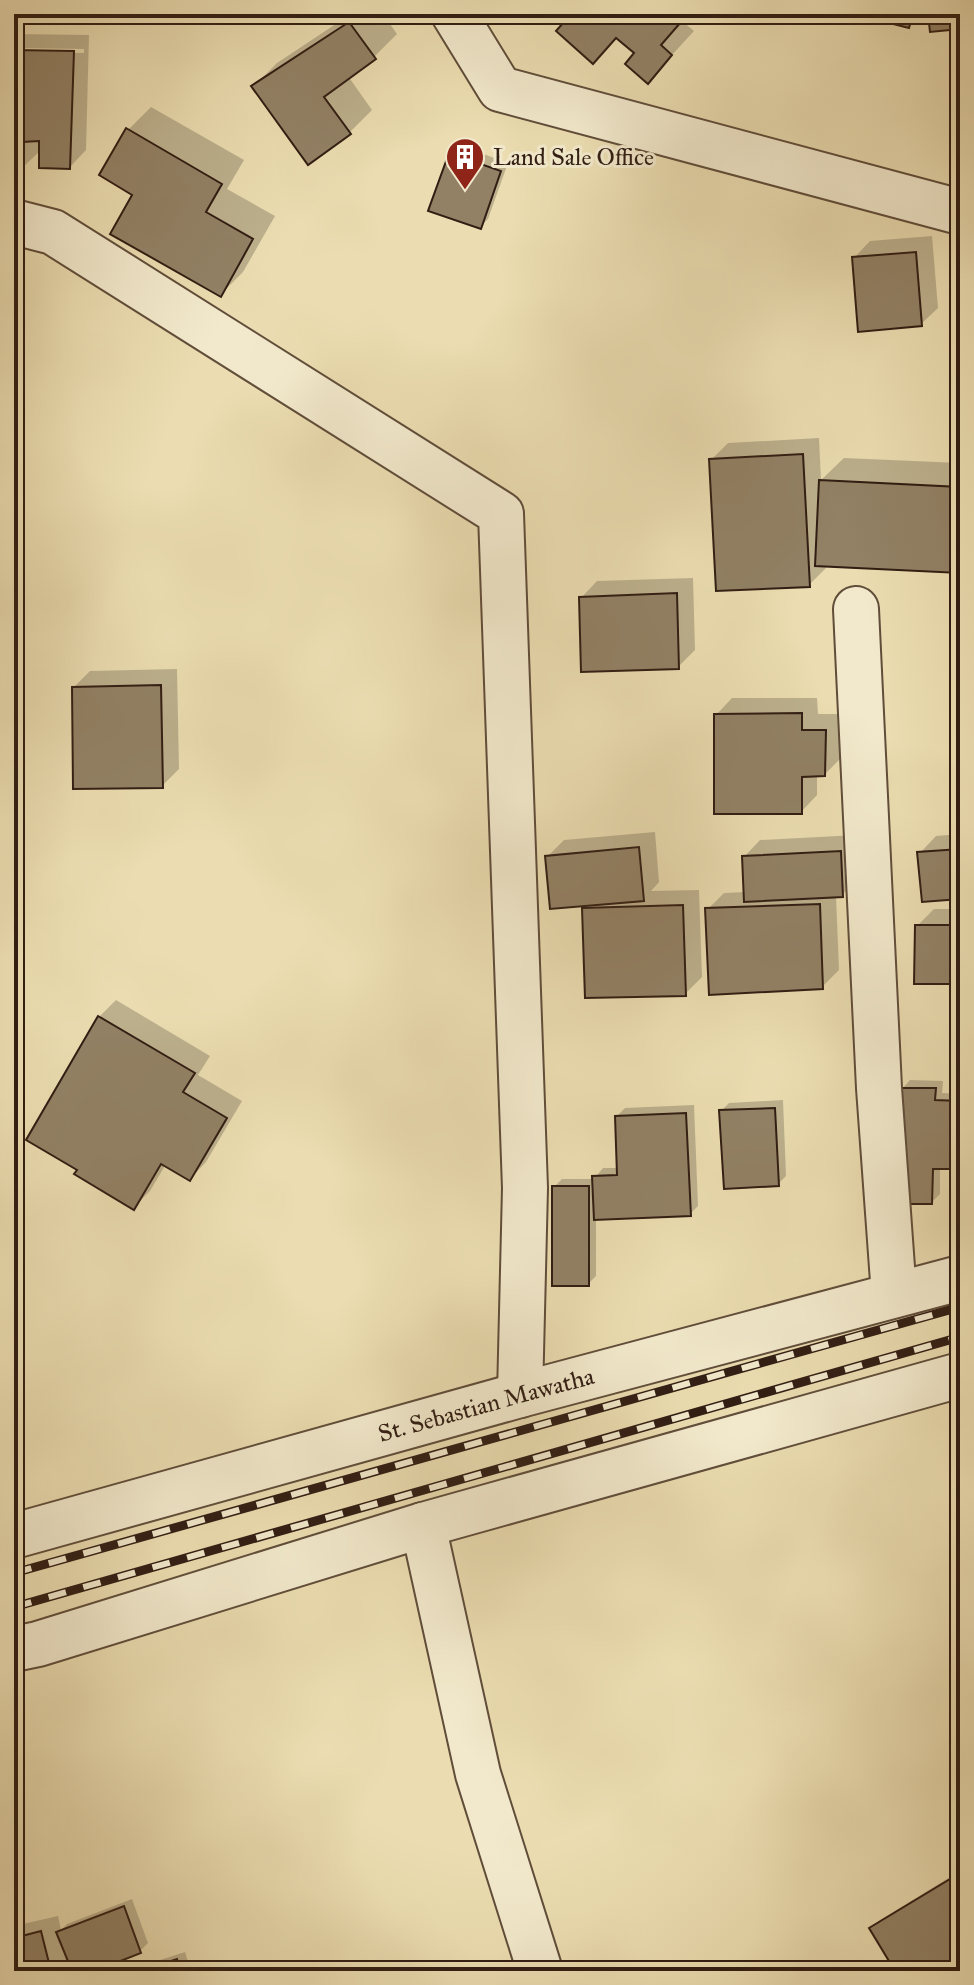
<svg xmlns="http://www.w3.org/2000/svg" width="974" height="1985" font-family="'IM FELL Great Primer',serif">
	<rect width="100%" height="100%" fill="#ebddb1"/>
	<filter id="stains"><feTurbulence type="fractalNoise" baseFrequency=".0025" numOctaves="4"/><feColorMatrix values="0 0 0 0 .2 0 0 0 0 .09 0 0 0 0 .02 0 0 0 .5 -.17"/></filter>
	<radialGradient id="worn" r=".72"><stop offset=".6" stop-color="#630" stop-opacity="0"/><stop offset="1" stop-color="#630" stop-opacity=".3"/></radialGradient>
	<g fill="#0003">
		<path d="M351,14H383L397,34L374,57L348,76L372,110L349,133L254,86L277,63Z"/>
		<path d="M574,14H688L682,21L694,31L648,81L637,53L618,36Z"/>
		<path d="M862,14H918L909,26Z"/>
		<path d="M14,34L89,35L86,150L70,167L41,150L20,170H14V52L84,53V49L14,48Z"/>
		<path d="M151,107L244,160L227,189L275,216L243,272L220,295L134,194L128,130Z"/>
		<path d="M459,145L508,163L488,219L480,227L450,154Z"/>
		<path d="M932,236L938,308L921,324L854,258L870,241Z"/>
		<path d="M819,438L821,480L844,458L960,463V571L825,565L826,568L809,585L711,460L728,443Z"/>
		<path d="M693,578L695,650L678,667L581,598L597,581Z"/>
		<path d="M177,669L179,769L162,786L74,687L90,671Z"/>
		<path d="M732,698H817L818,714H841V758L825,774H817V795L801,812L716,715Z"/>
		<path d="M655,832L659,882L651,891L699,890L702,977L685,994L584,909L589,904L547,857L564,840Z"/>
		<path d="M960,834V897L920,853L936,836Z"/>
		<path d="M857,835L858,879L842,895L836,896L839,970L822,987L708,909L724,893L746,892L744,857L760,840Z"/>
		<path d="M934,909H960V982L917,926Z"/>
		<path d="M116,1000L210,1056L198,1075L242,1101L206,1162L190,1179L166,1164L150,1191L133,1208L99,1017Z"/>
		<path d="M910,1080L943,1081L942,1093L960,1094V1167H940V1194L932,1202L902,1089Z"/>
		<path d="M783,1100L786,1176L778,1184L721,1111L729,1103Z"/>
		<path d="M694,1105L698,1206L690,1214L596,1218V1276L588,1284L554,1187L562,1179H594L603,1168H619L617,1116L625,1108Z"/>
		<path d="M960,1871V1971H897L872,1928L880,1920Z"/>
		<path d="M132,1899L148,1943L140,1951L89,1971H74L69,1959L57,1971H14V1926L58,1916L61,1930L67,1924Z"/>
		<path d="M185,1952L191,1971H126Z"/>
	</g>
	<g fill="#928165" stroke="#311d13" stroke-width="2">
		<path d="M571,14H688L661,45L672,55L648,84L625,64L634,53L616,38L593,64L556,31Z"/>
		<path d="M854,14H913L909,28Z"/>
		<path d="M928,14H960V29L930,32Z"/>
		<path d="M349,22L376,59L324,97L351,134L308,165L251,86Z"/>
		<path d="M14,50L74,51L70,169L39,168V141L22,142L21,172H14Z"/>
		<path d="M126,128L222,184L206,212L253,239L221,297L110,234L132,195L99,175Z"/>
		<path d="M449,153L501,171L481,229L428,211Z"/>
		<path d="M916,252L922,326L858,332L852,257Z"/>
		<path d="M803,454L810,587L716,591L709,459Z"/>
		<path d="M819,480L960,487V573L815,566Z"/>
		<path d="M677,593L679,669L581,672L579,597Z"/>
		<path d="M161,685L163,788L73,789L72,687Z"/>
		<path d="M802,713V730H826L825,776L802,777V814H714V714Z"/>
		<path d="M639,847L644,901L550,909L545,856Z"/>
		<path d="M960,849V899L922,902L917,852Z"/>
		<path d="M841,851L843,897L744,902L742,856Z"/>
		<path d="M820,904L823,989L709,995L705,908Z"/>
		<path d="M683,905L686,996L585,998L582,908Z"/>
		<path d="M915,925H960V984H914Z"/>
		<path d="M98,1016L195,1073L183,1092L227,1118L190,1181L161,1164L134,1210L74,1174L77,1170L26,1140Z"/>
		<path d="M900,1088H936L935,1100L960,1101V1169H933L932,1204H899Z"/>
		<path d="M775,1108L779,1186L724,1189L719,1110Z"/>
		<path d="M686,1113L691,1216L594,1220L592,1176L617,1175L615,1116Z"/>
		<rect x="552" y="1186" width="37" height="100"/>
		<path d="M960,1873V1971H895L869,1928Z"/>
		<path d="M124,1906L141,1953L95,1971H72L56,1932Z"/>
		<path d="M41,1931L51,1971H14V1938Z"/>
		<path d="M177,1959L180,1971H140Z"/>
	</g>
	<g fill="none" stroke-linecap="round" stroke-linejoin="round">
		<g stroke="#604d3a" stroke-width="48">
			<g id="minor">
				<path d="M454,14L500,89L960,212"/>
				<path d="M14,222L53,232L501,514L525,1188L520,1395"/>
				<path d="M856,609L879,1088L894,1295"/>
				<path d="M423,1525L478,1774L540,1971"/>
				<path id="s1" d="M14,1536L520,1395L960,1278"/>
				<path d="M14,1649L38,1644L423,1525L960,1375"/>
			</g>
		</g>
		<use href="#minor" stroke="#f2e9cc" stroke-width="44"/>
		<g stroke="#311d13" stroke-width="9">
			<g id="rail">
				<path d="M14,1573L960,1307"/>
				<path d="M14,1607L960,1337"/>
			</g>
		</g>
		<use href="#rail" stroke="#f2e9cc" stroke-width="6" stroke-dasharray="18" stroke-linecap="butt"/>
	</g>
	<defs>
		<g id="building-pin" transform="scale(2)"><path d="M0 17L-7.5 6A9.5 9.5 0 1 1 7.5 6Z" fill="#8f2418" stroke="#f2e9cc"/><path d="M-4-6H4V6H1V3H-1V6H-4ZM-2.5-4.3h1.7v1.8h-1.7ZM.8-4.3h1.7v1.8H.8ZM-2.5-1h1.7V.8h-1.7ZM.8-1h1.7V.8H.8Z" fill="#fff"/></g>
	</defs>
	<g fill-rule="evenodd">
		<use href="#building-pin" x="465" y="157"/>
	</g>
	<g text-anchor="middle" stroke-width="6" stroke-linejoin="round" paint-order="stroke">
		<g font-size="24" fill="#311d13" stroke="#f2e9cc" text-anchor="start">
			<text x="493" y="165">Land Sale Office</text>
		</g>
		<g font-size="24" fill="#311d13" stroke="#f2e9cc">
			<text dy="8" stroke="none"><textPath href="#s1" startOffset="490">St. Sebastian Mawatha</textPath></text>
		</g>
	</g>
	<rect width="974" height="1985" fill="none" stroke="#ebddb1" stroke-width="48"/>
	<rect x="16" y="16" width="942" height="1953" fill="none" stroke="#311d13" stroke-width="4"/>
	<rect x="24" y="24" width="926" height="1937" fill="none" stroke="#311d13" stroke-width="2"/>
	<rect width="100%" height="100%" filter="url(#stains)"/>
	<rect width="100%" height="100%" fill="url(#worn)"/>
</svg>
